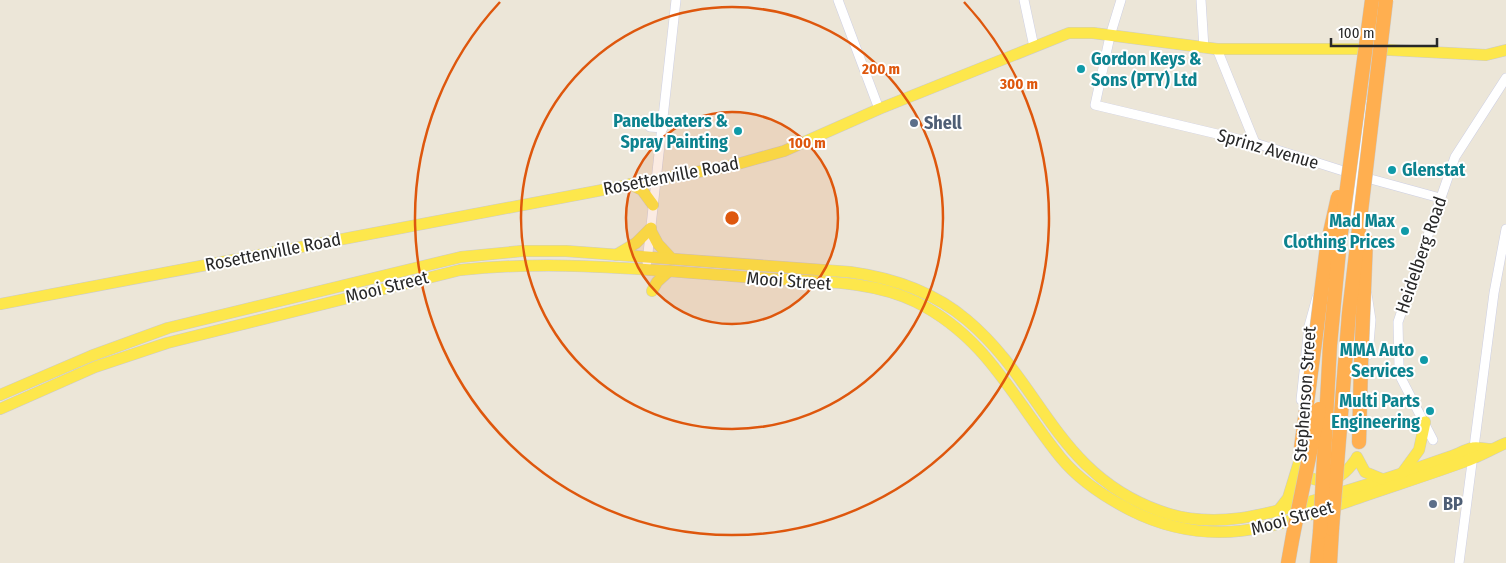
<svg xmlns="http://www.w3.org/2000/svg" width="1506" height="563" font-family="'Fira Sans Condensed',sans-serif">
	<rect width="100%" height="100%" fill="#ece6d8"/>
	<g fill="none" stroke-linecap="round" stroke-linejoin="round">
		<g stroke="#cdcfe3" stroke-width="10">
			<g id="minor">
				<path d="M838,0L879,109"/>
				<path d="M1024,0L1034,47"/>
				<path d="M1121,0L1110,36L1095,105L1255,143L1356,175L1440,198"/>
				<path d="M1201,0L1204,48"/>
				<path d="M1217,49L1255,143"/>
				<path d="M650,127L663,128"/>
				<path d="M1349,225L1365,104"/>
				<path d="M647,262L676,0"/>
				<path d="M1367,294L1371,320L1368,355"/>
				<path d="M1301,400L1309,326L1317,297"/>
				<path d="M1433,440L1401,378L1399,366L1398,322L1455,157L1506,78"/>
				<path d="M1459,563L1494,293L1506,229"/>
			</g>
		</g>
		<g stroke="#cbcbcb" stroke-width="12">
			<g id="major">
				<path d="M630,184L642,190L653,205"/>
				<path d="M650,229L658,244L672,259"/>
				<path d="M616,255L636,243L651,228"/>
				<path d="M652,291L657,282L669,271"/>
				<path d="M0,304L734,165L784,151L879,109L1069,33H1093L1217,49H1372L1486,55L1506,50"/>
				<path d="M0,395L91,356L168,328L461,257L522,251H566L850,272C894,278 934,292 967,320C1042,383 1056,474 1160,511C1217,532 1275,512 1329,496C1356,488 1383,480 1409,471C1423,466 1437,461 1452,456C1458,454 1466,449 1473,448C1478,447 1486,449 1491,449"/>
				<path d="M0,409L95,367L167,343L460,270C560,259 661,271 762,278C812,282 870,279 916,302C988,338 1013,399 1061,458C1079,480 1105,497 1130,510C1215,553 1281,525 1364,496C1399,484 1434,473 1469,460C1482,455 1494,448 1506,443"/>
				<path d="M1357,457L1365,472L1382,479"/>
				<path d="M1299,460L1306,476C1328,487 1344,477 1356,459"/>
				<path d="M1403,472L1419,450L1425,422"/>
				<path d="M1278,511L1288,498L1299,462"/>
			</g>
		</g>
		<g stroke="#cbcbcb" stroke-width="15">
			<g id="highway">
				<path d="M1359,442L1361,365"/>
				<path d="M1301,448L1317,327"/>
				<path d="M1288,563L1293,535"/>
				<path d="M1317,563L1320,532"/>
				<path d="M1330,563L1332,529"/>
			</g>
		</g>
		<use href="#minor" stroke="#fff" stroke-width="9"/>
		<use href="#major" stroke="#fde74c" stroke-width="11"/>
		<use href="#highway" stroke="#ffaf50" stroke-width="14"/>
		<g stroke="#cbcbcb" stroke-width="15" stroke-linecap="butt">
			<g id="highway-bridge">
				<path d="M1317,327L1327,246L1338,197"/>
				<path d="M1361,365L1366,240"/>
				<path d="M1332,529L1349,313L1386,0"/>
				<path d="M1320,532L1330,345L1340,240L1372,0"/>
				<path d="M1293,535L1319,409"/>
			</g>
		</g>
		<use href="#highway-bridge" stroke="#ffaf50" stroke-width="14"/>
	</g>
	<circle cx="732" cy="218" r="106" fill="#de570d" fill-opacity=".12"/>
	<g fill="none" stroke="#de570d" stroke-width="2.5">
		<circle cx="732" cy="218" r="106"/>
		<circle cx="732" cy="218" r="211"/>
		<path d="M964 2A317 317 0 1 1 500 2"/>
	</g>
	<g fill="#0f9aa8" stroke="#fff" stroke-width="2">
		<circle cx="1081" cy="69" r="5"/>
		<circle cx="738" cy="131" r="5"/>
		<circle cx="1392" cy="170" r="5"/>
		<circle cx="1405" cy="231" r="5"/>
		<circle cx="1424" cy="360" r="5"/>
		<circle cx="1430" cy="411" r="5"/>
	</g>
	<g fill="#5c6f8a" stroke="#fff" stroke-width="2">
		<circle cx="914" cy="123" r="5"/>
		<circle cx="1433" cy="504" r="5"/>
	</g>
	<g text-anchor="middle" stroke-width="4" stroke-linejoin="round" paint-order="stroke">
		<g font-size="18" font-weight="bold" fill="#0d838f" stroke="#fff" text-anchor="end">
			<text x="1091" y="65" text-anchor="start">Gordon Keys &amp;<tspan x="1091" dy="21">Sons (PTY) Ltd</tspan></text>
			<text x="728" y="127">Panelbeaters &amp;<tspan x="728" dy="21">Spray Painting</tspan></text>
			<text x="1402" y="176" text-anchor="start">Glenstat</text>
			<text x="1395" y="227">Mad Max<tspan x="1395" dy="21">Clothing Prices</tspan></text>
			<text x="1414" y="356">MMA Auto<tspan x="1414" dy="21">Services</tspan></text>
			<text x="1420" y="407">Multi Parts<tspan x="1420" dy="21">Engineering</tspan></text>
		</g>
		<g font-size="18" font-weight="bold" fill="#4e5e75" stroke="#fff" text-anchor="start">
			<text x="924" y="129">Shell</text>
			<text x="1443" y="510">BP</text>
		</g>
		<g font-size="18" fill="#282828" stroke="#fff">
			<text transform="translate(1268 149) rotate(16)" y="6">Sprinz Avenue</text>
			<text transform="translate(671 176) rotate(-11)" y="6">Rosettenville Road</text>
			<text transform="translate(273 252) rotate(-11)" y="6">Rosettenville Road</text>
			<text transform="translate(1421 255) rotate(-71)" y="6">Heidelberg Road</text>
			<text transform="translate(789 281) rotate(4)" y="6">Mooi Street</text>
			<text transform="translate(387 287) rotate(-14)" y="6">Mooi Street</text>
			<text transform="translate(1305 394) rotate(-86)" y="6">Stephenson Street</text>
			<text transform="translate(1292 518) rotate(-16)" y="6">Mooi Street</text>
		</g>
	</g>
	<circle cx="732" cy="218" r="8" fill="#de570d" stroke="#fff" stroke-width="2.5"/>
	<g font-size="15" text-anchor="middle" font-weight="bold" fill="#de570d" stroke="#fff" stroke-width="4" stroke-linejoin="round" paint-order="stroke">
		<text x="881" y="74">200 m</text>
		<text x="1019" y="89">300 m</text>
		<text x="807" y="148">100 m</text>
	</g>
	<path d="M1331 38v8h106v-8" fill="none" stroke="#282828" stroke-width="2.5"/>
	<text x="1338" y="38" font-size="15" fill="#282828" stroke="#ffffff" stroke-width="4" paint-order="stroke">100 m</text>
</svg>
